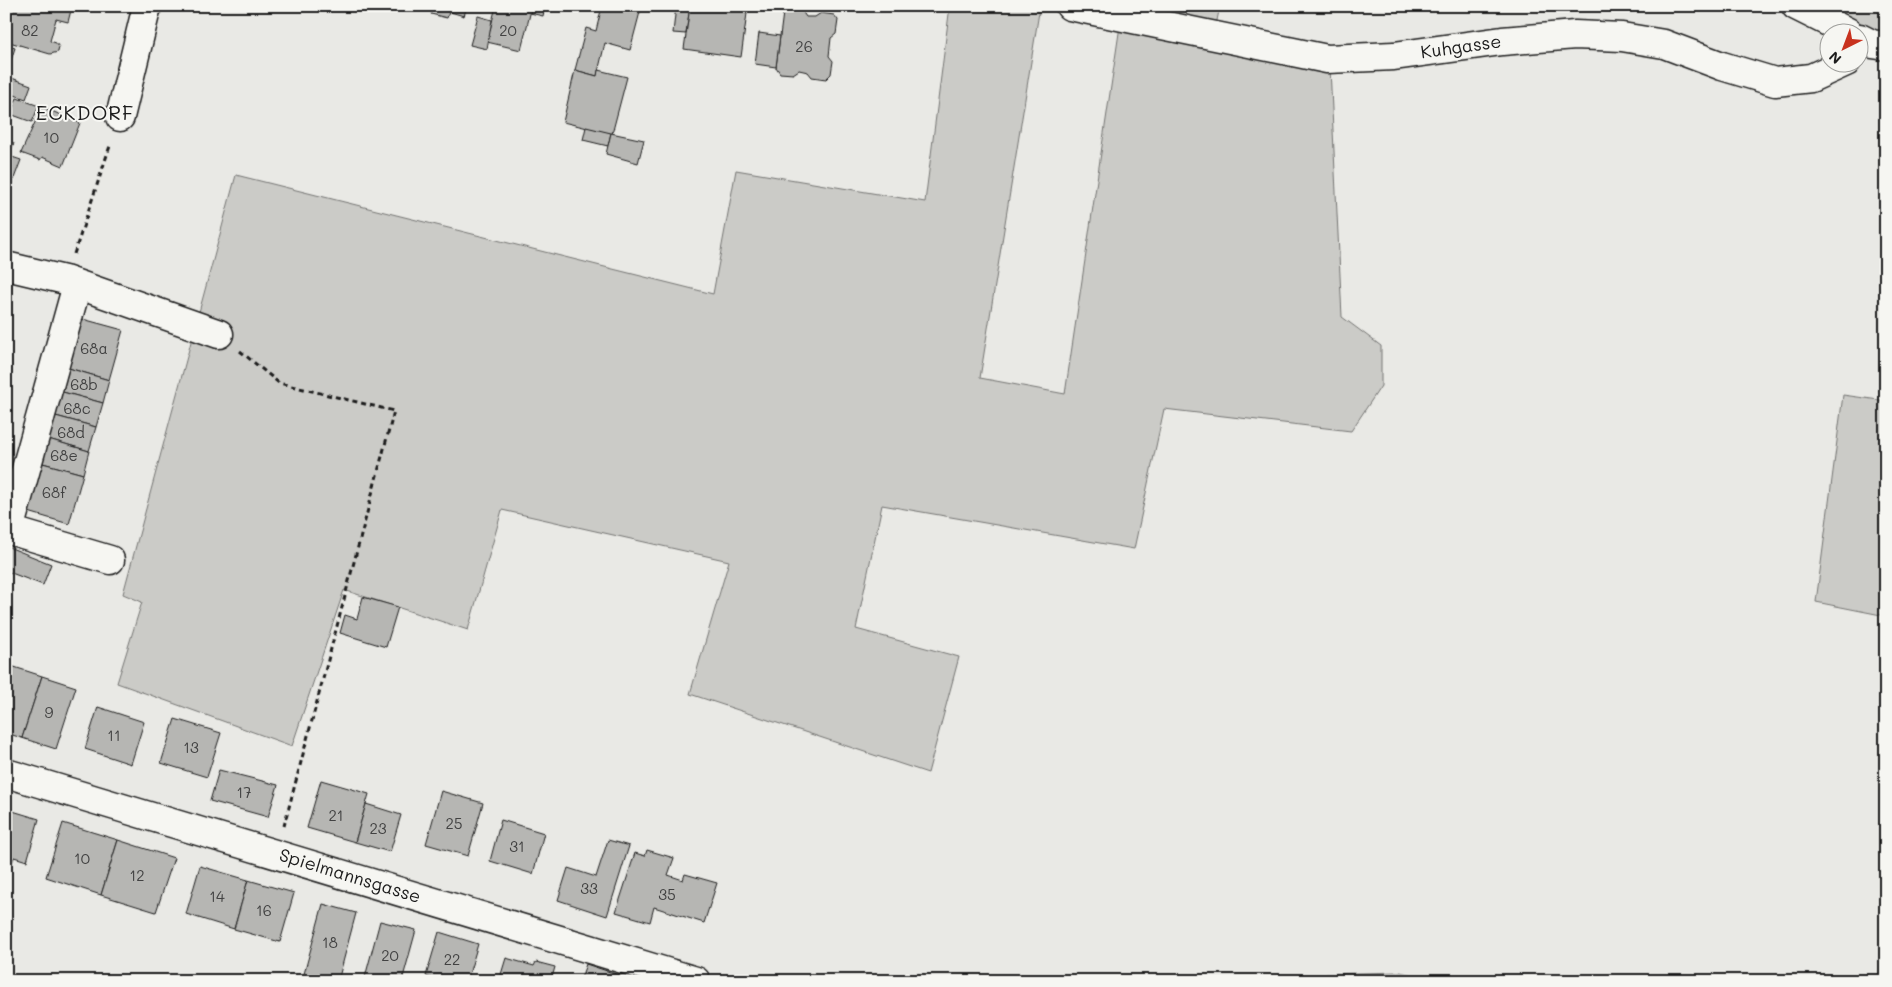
<svg xmlns="http://www.w3.org/2000/svg" width="1892" height="987" font-family="Mali,sans-serif">
	<rect width="100%" height="100%" fill="#e9e9e5"/>
	<filter id="ink" filterUnits="userSpaceOnUse"><feTurbulence type="fractalNoise" baseFrequency=".02" numOctaves="2"/><feDisplacementMap in="SourceGraphic" scale="10" xChannelSelector="R" yChannelSelector="G"/><feConvolveMatrix kernelMatrix="1 2 1 2 8 2 1 2 1" color-interpolation-filters="sRGB"/></filter>
	<g filter="url(#ink)">
		<g fill="#cbcbc7" stroke="#747472">
			<path d="M950,6H1040L980,378L1065,394L1120,26L1330,68L1342,317L1381,346V386L1351,431L1164,409L1134,549L882,505L856,629L959,657L928,773L690,694L729,561L502,510L468,630L344,590L292,746L117,683L142,602L123,594L236,175L713,294L736,170L925,202Z"/>
			<path d="M1120,6H1220L1215,30Z"/>
			<path d="M1817,6H1886V35L1873,33Z"/>
			<path d="M1843,395L1886,401V616L1816,602Z"/>
			<path d="M1400,972L1440,981H1329L1326,974Z"/>
		</g>
		<g fill="#b6b6b3" stroke="#1c1c1c">
			<path d="M9,6H72L68,22L56,19L50,41L56,43L59,47L58,52L50,54L6,41V17Z"/>
			<path d="M430,6H467L464,16Z"/>
			<path d="M496,6H532L521,50L487,42Z"/>
			<path d="M532,6H545L543,16L530,13Z"/>
			<path d="M602,6H618L640,12L630,50L605,43L597,76L575,70L586,28L596,31Z"/>
			<path d="M676,6H690L686,34L673,33Z"/>
			<path d="M690,6H748L741,57L684,49Z"/>
			<path d="M433,7L449,12L447,18L431,14Z"/>
			<path d="M788,9L802,11L806,17H815L821,13L834,15L838,20L836,34L831,38L829,56L833,61L831,74L826,79L812,77L808,72L799,70L793,74L780,73L776,67L783,13Z"/>
			<path d="M478,16L492,20L487,49L470,45Z"/>
			<path d="M759,33L780,36L776,67L755,64Z"/>
			<path d="M6,45L15,48L6,75Z"/>
			<path d="M575,70L597,76L598,70L627,77L612,134L563,122Z"/>
			<path d="M6,76L31,85L26,99L6,92Z"/>
			<path d="M6,94L15,97L7,116L6,115Z"/>
			<path d="M17,98L39,106L32,122L10,114Z"/>
			<path d="M42,107L80,123L63,166L42,157L40,160L21,153Z"/>
			<path d="M586,127L611,133L608,146L583,140Z"/>
			<path d="M611,133L644,140L638,163L606,154Z"/>
			<path d="M6,140L14,143L9,156L6,155Z"/>
			<path d="M6,155L21,160L13,181L6,179Z"/>
			<path d="M6,179L13,181L6,202Z"/>
			<path d="M79,318L123,330L109,380L65,367Z"/>
			<path d="M65,367L109,380L103,403L59,391Z"/>
			<path d="M59,391L103,403L96,427L52,415Z"/>
			<path d="M52,415L96,427L89,451L45,438Z"/>
			<path d="M45,438L89,451L83,474L39,462Z"/>
			<path d="M39,462L83,474L69,524L25,511Z"/>
			<path d="M6,546L51,564L43,585L6,571Z"/>
			<path d="M363,597L398,607L386,647L340,633L345,615L357,619Z"/>
			<path d="M8,665L42,676L22,738L6,733Z"/>
			<path d="M42,676L76,687L56,749L22,738Z"/>
			<path d="M98,707L144,722L131,764L85,749Z"/>
			<path d="M175,719L221,733L207,777L161,763Z"/>
			<path d="M219,770L278,785L268,817L210,801Z"/>
			<path d="M321,780L369,794L355,842L307,828Z"/>
			<path d="M441,791L483,803L468,856L426,844Z"/>
			<path d="M366,804L401,815L390,852L355,842Z"/>
			<path d="M6,809L39,819L27,861L14,857L11,866L6,865Z"/>
			<path d="M501,820L544,833L533,874L490,861Z"/>
			<path d="M63,823L118,840L101,895L46,877Z"/>
			<path d="M118,840L174,858L156,912L101,895Z"/>
			<path d="M608,840L629,846L607,916L558,900L568,868L596,877Z"/>
			<path d="M647,850L674,858L668,875L683,880L685,874L717,883L704,923L654,907L650,922L616,912L635,853L645,856Z"/>
			<path d="M200,866L248,880L234,929L186,914Z"/>
			<path d="M248,880L294,893L280,942L234,929Z"/>
			<path d="M323,904L356,913L338,981L304,974Z"/>
			<path d="M380,921L416,930L402,981H364Z"/>
			<path d="M439,932L478,944L467,981H442L426,976Z"/>
			<path d="M506,958L534,966L536,962L555,967L551,981H499Z"/>
			<path d="M586,964L637,981H580Z"/>
		</g>
		<g fill="none" stroke-linecap="round" stroke-linejoin="round">
			<g stroke="#1c1c1c" stroke-width="31">
				<g id="minor">
					<path d="M1070,6L1327,59L1394,56L1502,41L1575,35L1622,37L1664,44L1722,66L1775,82L1811,78L1846,62"/>
					<path d="M1796,6L1848,32"/>
					<path d="M1860,38L1872,44L1886,46"/>
					<path d="M120,117L147,6"/>
					<path d="M6,266L65,280L219,334"/>
					<path d="M77,285L9,530L110,560"/>
					<path d="M6,773L696,981"/>
				</g>
			</g>
			<g stroke="#1c1c1c" stroke-width="3" stroke-dasharray="5 4" stroke-linecap="butt">
				<path d="M74,254L111,143"/>
				<path d="M240,351L279,383L394,411L284,826"/>
			</g>
			<use href="#minor" stroke="#f6f6f2" stroke-width="28"/>
		</g>
	</g>
	<g text-anchor="middle" stroke-width="4" stroke-linejoin="round" paint-order="stroke">
		<g font-size="15" fill="#424242">
			<text x="30" y="36">82</text>
			<text x="508" y="36">20</text>
			<text x="804" y="52">26</text>
			<text x="51" y="143">10</text>
			<text x="94" y="354">68a</text>
			<text x="84" y="390">68b</text>
			<text x="77" y="414">68c</text>
			<text x="71" y="438">68d</text>
			<text x="64" y="461">68e</text>
			<text x="54" y="498">68f</text>
			<text x="49" y="718">9</text>
			<text x="114" y="741">11</text>
			<text x="191" y="753">13</text>
			<text x="244" y="798">17</text>
			<text x="336" y="821">21</text>
			<text x="454" y="829">25</text>
			<text x="378" y="834">23</text>
			<text x="517" y="852">31</text>
			<text x="82" y="864">10</text>
			<text x="137" y="881">12</text>
			<text x="589" y="894">33</text>
			<text x="667" y="900">35</text>
			<text x="217" y="902">14</text>
			<text x="264" y="916">16</text>
			<text x="330" y="948">18</text>
			<text x="390" y="961">20</text>
			<text x="452" y="965">22</text>
		</g>
		<g font-size="18" fill="#1c1c1c" stroke="#f6f6f2">
			<text transform="translate(1461 47) rotate(-8)" y="6">Kuhgasse</text>
			<text transform="translate(350 876) rotate(17)" y="6">Spielmannsgasse</text>
		</g>
		<g font-size="20" letter-spacing="1" fill="#1c1c1c" stroke="#f6f6f2">
			<text x="85" y="120">ECKDORF</text>
		</g>
	</g>
	<rect width="1892" height="987" fill="none" stroke="#f6f6f2" stroke-width="25"/>
	<rect x="12" y="12" width="1867" height="962" fill="none" stroke="#1c1c1c" stroke-width="2" filter="url(#ink)"/>
	<g transform="translate(1844 48) rotate(222)"><circle r="24" fill="#f6f6f2" stroke="#9f9f9c"/>
	<path d="M0-4L9 19L0 12L-9 19Z" fill="#c8321e"/>
	<text y="-8" font-size="14" font-weight="bold" text-anchor="middle" fill="#1c1c1c">N</text>
	</g>
</svg>
